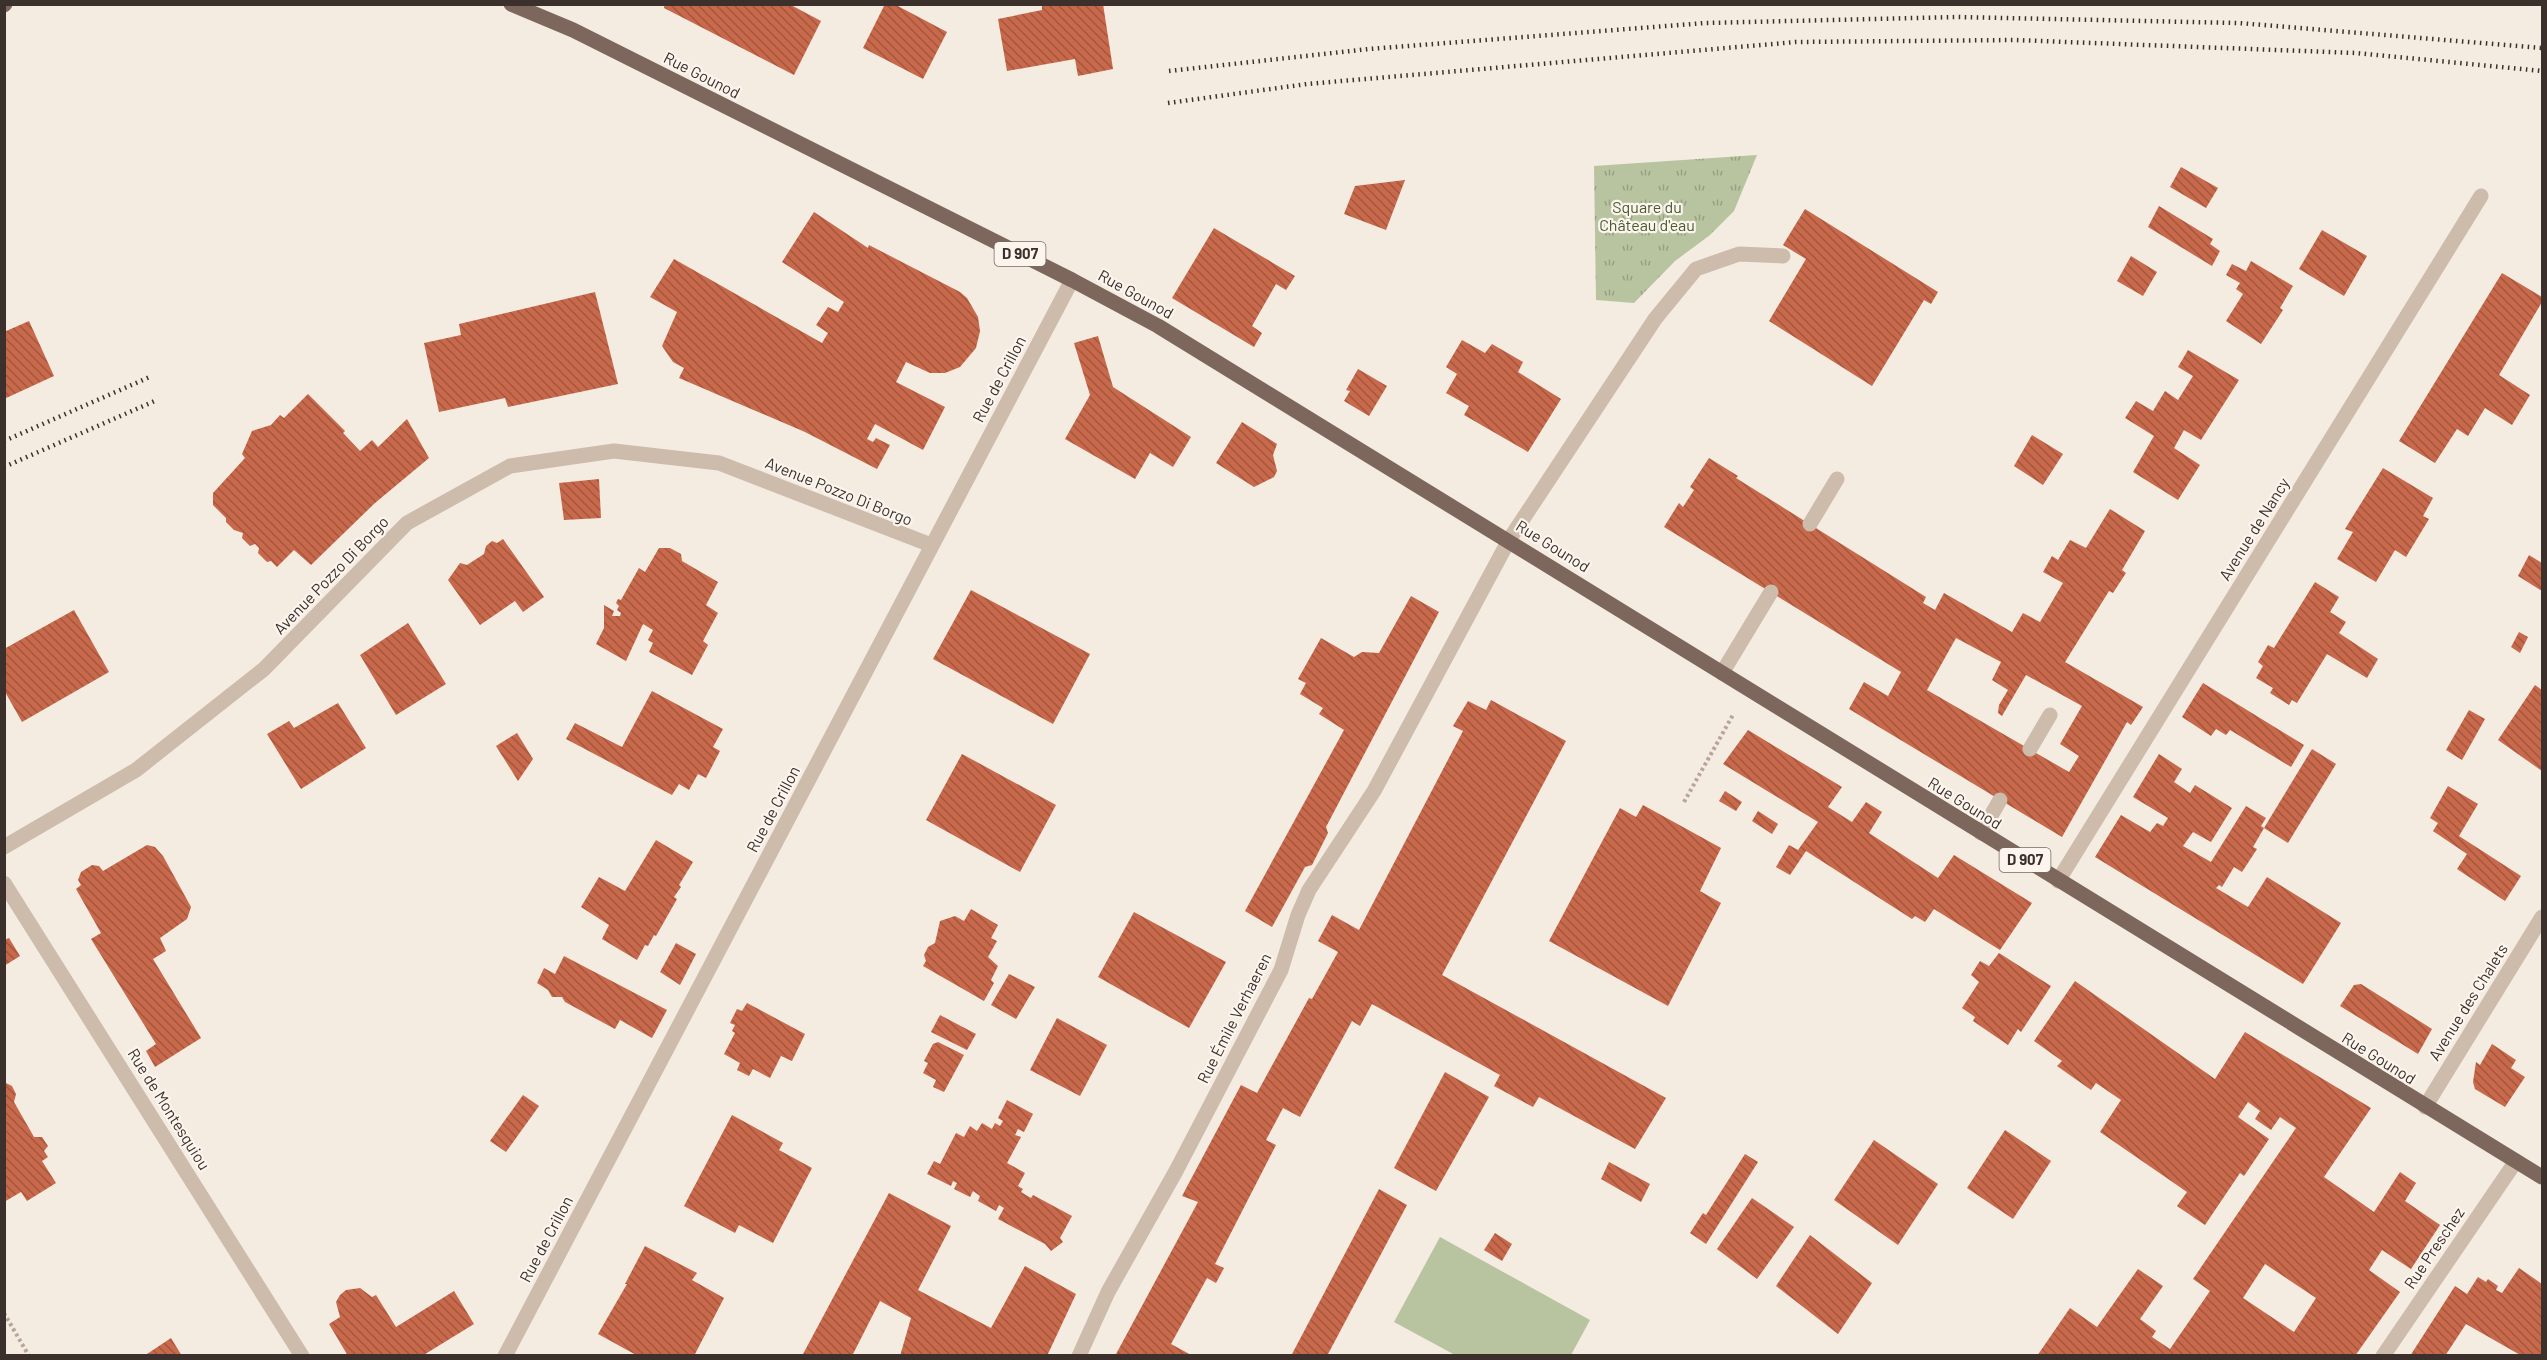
<svg xmlns="http://www.w3.org/2000/svg" width="2547" height="1360" font-family="Barlow,sans-serif">
	<defs>
		<pattern id="park-tufts" width="24" height="20" patternUnits="userSpaceOnUse" patternTransform="scale(1.5)"><rect width="24" height="20" fill="#b8c4a0"/><path d="M3 7l-1-3M5 7V3M7 7l1-3M15 17l-1-3M17 17v-4M19 17l1-3" fill="none" stroke="#97a083"/></pattern>
		<pattern id="building-back-hatch" width="6" height="6" patternUnits="userSpaceOnUse" patternTransform="scale(1.5)"><rect width="6" height="6" fill="#c8694b"/><path d="M-1 5l2 2M0 0l6 6M5-1l2 2" fill="none" stroke="#a4573f"/></pattern>
	</defs>
	<rect width="100%" height="100%" fill="#f4ebe1"/>
	<path fill="url(#park-tufts)" d="M1757,155L1734,211L1710,235L1675,261L1634,303L1596,300L1594,166Z"/>
	<path fill="#b8c4a0" d="M1440,1237L1590,1320L1571,1355H1455L1394,1322Z"/>
	<g fill="url(#building-back-hatch)" fill-rule="evenodd">
		<path d="M665,4H789L821,21L794,75L664,8Z"/>
		<path d="M885,4H894L947,32L923,79L863,48Z"/>
		<path d="M1042,4H1103L1113,69L1078,76L1075,59L1007,71L998,19L1042,10Z"/>
		<path d="M2181,167L2218,188L2206,208L2170,187Z"/>
		<path d="M1405,180L1386,230L1344,214L1355,186Z"/>
		<path d="M2159,206L2213,239L2210,244L2220,251L2212,266L2148,227Z"/>
		<path d="M1805,209L1938,292L1931,304L1924,300L1872,386L1769,321L1806,259L1783,245Z"/>
		<path d="M814,212L868,248L869,245L960,292L967,298L978,317L980,331L976,348L960,367L945,373H930L906,362L896,382L945,407L923,450L875,424L867,439L873,442L876,438L890,445L877,469L805,432L679,378L684,368L673,362L662,346L677,312L650,297L674,259L822,343L828,333L816,325L828,307L838,312L844,302L782,262Z"/>
		<path d="M1214,228L1295,276L1286,290L1276,284L1252,326L1262,333L1254,347L1172,298Z"/>
		<path d="M2322,230L2367,256L2344,296L2299,269Z"/>
		<path d="M2131,256L2157,272L2143,296L2117,281Z"/>
		<path d="M2251,261L2293,286L2280,308L2283,310L2261,344L2226,321L2243,294L2236,289L2240,283L2226,275L2232,264L2246,271Z"/>
		<path d="M2502,273L2542,297V302L2499,375L2530,395L2512,425L2485,408L2468,436L2457,429L2435,463L2399,441Z"/>
		<path d="M595,292L618,384L508,407L505,398L439,412L424,343L461,335L459,324Z"/>
		<path d="M29,321L54,376L4,399V332Z"/>
		<path d="M1098,336L1113,387L1191,437L1173,467L1150,453L1135,479L1065,439L1090,395L1074,343Z"/>
		<path d="M1462,340L1485,353L1492,344L1523,362L1518,372L1561,399L1528,452L1464,415L1469,406L1446,393L1457,374L1446,367Z"/>
		<path d="M2188,350L2239,380L2201,440L2184,430L2174,448L2200,465L2178,500L2133,472L2154,436L2125,418L2136,401L2153,411L2165,391L2178,400L2193,376L2178,367Z"/>
		<path d="M1358,369L1387,386L1369,416L1344,401L1350,391L1346,390Z"/>
		<path d="M308,394L345,431L343,433L360,451L372,440L378,447L407,419L429,458L375,503L311,565L294,550L277,567L271,561L267,562L258,553L259,548L255,544L250,546L242,538L243,533L234,530L226,522V518L213,505V493L245,458L242,454L252,431L271,425L280,415L284,418Z"/>
		<path d="M1242,422L1277,444L1273,455L1277,471L1274,477L1254,487L1216,463Z"/>
		<path d="M2032,435L2063,454L2043,485L2014,466Z"/>
		<path d="M1709,458L1738,476L1736,478L1926,597L1923,603L1935,610L1944,593L2012,632L2023,613L2040,622L2063,583L2043,572L2052,556L2058,560L2070,540L2086,548L2110,509L2145,531L2122,570L2126,573L2113,593L2109,591L2065,662L2143,707L2131,725L2127,722L2062,837L1849,709L1864,682L1888,696L1901,672L1664,527L1679,503L1683,507L1694,490L1690,487ZM1956,638L2001,662L1992,680L2008,690L1999,705L1998,713L2002,716L2026,675L2082,706L2060,744L2079,756L2069,772L1927,690Z"/>
		<path d="M2383,468L2433,498L2423,516L2429,519L2406,557L2395,550L2376,582L2337,559L2353,532L2345,529Z"/>
		<path d="M599,479L601,518L564,520L559,483Z"/>
		<path d="M503,539L544,597L523,612L515,601L480,625L448,580L460,563L467,565L484,554L486,546L492,541L497,543Z"/>
		<path d="M659,548H670L681,554L682,561L718,582L706,605L718,613L703,641L708,645L692,675L649,652L653,643L648,640L653,630L643,624L626,661L596,644L604,628V605L614,611L612,616H620L621,613L617,610L619,606L616,603L618,599L621,600L639,568L645,572Z"/>
		<path d="M2529,555L2542,563V591L2518,576Z"/>
		<path d="M2315,582L2339,597L2330,612L2346,622L2339,633L2378,659L2367,678L2327,654L2297,703L2292,700L2289,705L2270,693L2273,688L2256,678L2263,666L2258,662L2268,645L2274,648Z"/>
		<path d="M971,590L1090,654L1053,724L933,659Z"/>
		<path d="M1411,596L1439,612L1326,827L1328,833L1312,865L1305,867L1272,927L1245,911L1344,730L1319,714L1323,708L1300,694L1306,683L1298,679L1321,638L1354,657L1362,652L1379,653Z"/>
		<path d="M74,610L109,672L22,722L4,690V649Z"/>
		<path d="M408,623L446,684L396,715L360,655Z"/>
		<path d="M2519,632L2528,637L2520,653L2511,647Z"/>
		<path d="M2203,683L2304,745L2291,767L2230,730L2226,735L2216,729L2211,736L2182,717Z"/>
		<path d="M2535,685L2542,690V771L2498,740Z"/>
		<path d="M652,691L723,729L713,747L720,751L706,778L698,774L689,790L679,784L672,795L566,739L575,723L622,747Z"/>
		<path d="M1491,700L1566,741L1442,975L1666,1098L1635,1149L1539,1097L1533,1107L1494,1086L1500,1075L1372,1004L1360,1026L1352,1021L1300,1117L1283,1108L1266,1140L1276,1145L1215,1264L1224,1268L1216,1283L1207,1278L1171,1344L1193,1356H1115L1198,1202L1182,1196L1241,1085L1257,1093L1309,998L1312,999L1338,952L1318,941L1332,915L1359,930L1463,731L1453,726L1468,701L1486,710Z"/>
		<path d="M338,703L366,748L301,789L267,734L289,721L294,728Z"/>
		<path d="M2469,710L2485,719L2462,760L2446,750Z"/>
		<path d="M1748,730L1842,787L1828,807L1852,822L1866,802L1882,812L1869,833L1938,878L1954,855L2032,903L2000,950L1934,909L1925,922L1915,916L1912,919L1806,851L1790,875L1776,867L1789,845L1798,850L1818,822L1723,764Z"/>
		<path d="M517,733L533,759L518,781L496,746Z"/>
		<path d="M2312,749L2336,764L2288,843L2264,828Z"/>
		<path d="M962,754L1056,805L1020,872L926,820Z"/>
		<path d="M2159,754L2182,769L2174,782L2190,793L2195,785L2232,808L2211,842L2193,832L2183,846L2211,862L2246,806L2266,818L2261,826L2264,828L2253,847L2257,849L2242,872L2234,867L2222,887L2219,885L2216,888L2248,907L2267,877L2341,923L2303,984L2095,857L2121,815L2150,832L2157,823L2163,826L2168,818L2133,797Z"/>
		<path d="M2448,786L2478,804L2459,836L2521,876L2505,901L2457,869L2467,854L2433,831L2438,823L2430,818Z"/>
		<path d="M1725,791L1742,802L1736,811L1719,801Z"/>
		<path d="M1643,805L1721,848L1700,891L1721,903L1668,1006L1549,941L1620,808L1636,817Z"/>
		<path d="M1758,811L1778,824L1772,834L1752,821Z"/>
		<path d="M656,840L693,862L679,885L681,887L674,897L677,899L656,936L654,935L648,946L645,945L637,960L602,939L609,925L581,907L599,877L625,891Z"/>
		<path d="M147,845L155,847L163,856L191,907L187,919L160,938L166,951L153,959L201,1038L155,1067L146,1051L156,1044L91,939L101,933L76,889L81,885L78,880L81,872L92,865L99,866L103,871Z"/>
		<path d="M971,909L998,925L991,938L997,941L988,957L998,966L991,980L994,983L984,1001L923,966L926,961L924,955L928,947L935,943L940,921L955,916L964,921Z"/>
		<path d="M1134,912L1226,962L1189,1028L1098,977Z"/>
		<path d="M9,938L20,956L4,966V940Z"/>
		<path d="M676,943L696,954L680,985L660,972Z"/>
		<path d="M1999,953L2051,986L2021,1032L2018,1029L2008,1045L1973,1021L1975,1017L1962,1008L1979,982L1971,975L1980,961L1989,966Z"/>
		<path d="M564,956L667,1010L652,1038L620,1020L615,1029L565,1002L562,997H552L548,990L537,983L544,968L555,974Z"/>
		<path d="M1009,974L1035,987L1016,1019L991,1005Z"/>
		<path d="M2075,981L2215,1079L2245,1032L2371,1108L2324,1177L2374,1212L2400,1172L2416,1183L2405,1201L2440,1225L2411,1269L2382,1250L2369,1270L2400,1292L2355,1356H2037L2070,1308L2097,1327L2138,1269L2163,1286L2140,1319L2156,1331L2152,1337L2170,1349L2210,1291L2193,1279L2296,1128L2280,1117L2271,1130L2255,1119L2260,1111L2248,1102L2238,1117L2269,1139L2244,1176L2240,1173L2205,1225L2177,1206L2187,1192L2100,1132L2121,1100L2096,1083L2091,1090L2057,1066L2062,1061L2034,1041ZM2265,1264L2316,1298L2294,1332L2243,1298Z"/>
		<path d="M2361,984L2432,1029L2418,1054L2340,1006L2354,985Z"/>
		<path d="M747,1003L805,1034L792,1061L781,1056L770,1078L753,1069L749,1076L737,1070L740,1063L724,1054L735,1033L732,1031L735,1025L730,1023L737,1009L742,1011Z"/>
		<path d="M940,1015L976,1034L967,1050L931,1032Z"/>
		<path d="M1057,1018L1107,1045L1080,1096L1030,1070Z"/>
		<path d="M938,1042L964,1055L944,1092L933,1087L936,1080L923,1073L928,1063L924,1061L933,1044Z"/>
		<path d="M2492,1044L2516,1060L2511,1068L2525,1077L2505,1107L2475,1089L2473,1082L2476,1062L2480,1065Z"/>
		<path d="M1445,1072L1489,1097L1436,1191L1394,1168Z"/>
		<path d="M4,1082L12,1086L16,1094L14,1102L34,1137H42L48,1146L44,1151L48,1157L42,1161L56,1183L27,1201L21,1192L4,1202Z"/>
		<path d="M523,1095L539,1106L506,1152L490,1141Z"/>
		<path d="M1007,1100L1033,1114L1024,1132L1018,1129L1015,1135L1021,1137L1007,1163L1025,1173L1018,1186L1023,1189L1021,1192L1031,1198L1033,1195L1072,1216L1060,1238L1063,1242L1051,1251L1045,1244L998,1219L1004,1208L999,1205L996,1211L978,1201L980,1196L973,1191L970,1197L954,1189L957,1183L953,1181L951,1186L927,1174L934,1161L940,1164L956,1133L964,1137L970,1126L977,1131L982,1123L992,1129L995,1123L1000,1126L1003,1121L998,1118Z"/>
		<path d="M732,1115L783,1143L779,1150L812,1168L773,1243L739,1225L735,1233L684,1206Z"/>
		<path d="M2005,1130L2051,1161L2013,1219L1967,1188Z"/>
		<path d="M1874,1140L1938,1184L1898,1245L1834,1200Z"/>
		<path d="M1745,1154L1758,1162L1706,1244L1690,1233L1703,1213L1706,1215Z"/>
		<path d="M1609,1162L1650,1184L1641,1202L1601,1179Z"/>
		<path d="M1379,1189L1407,1205L1327,1356H1291Z"/>
		<path d="M889,1193L951,1226L918,1290L991,1328L1025,1266L1076,1294L1047,1356H900L911,1318L880,1301L852,1356H802Z"/>
		<path d="M1752,1198L1794,1227L1757,1279L1717,1249Z"/>
		<path d="M1495,1233L1512,1244L1502,1261L1484,1250Z"/>
		<path d="M1810,1235L1872,1283L1838,1334L1776,1286Z"/>
		<path d="M645,1246L697,1273L692,1280L724,1298L694,1356H638L598,1334L627,1284H625Z"/>
		<path d="M2519,1268L2542,1284V1356H2522L2466,1324L2445,1356H2410L2455,1286L2467,1294L2478,1277L2486,1282L2488,1279L2498,1286L2496,1290L2502,1293Z"/>
		<path d="M360,1288L372,1297L376,1295L396,1327L454,1291L474,1324L422,1356H348L329,1324L340,1317L336,1302L340,1295L346,1290Z"/>
		<path d="M171,1338L182,1356H144Z"/>
	</g>
	<g fill="none" stroke-linecap="round" stroke-linejoin="round">
		<g stroke="#b9a596" stroke-width="4" stroke-dasharray="3 3" stroke-linecap="butt">
			<path d="M1684,802L1734,713"/>
			<path d="M4,1313L29,1356"/>
		</g>
		<g stroke="#cdbbac" stroke-width="15">
			<path d="M1810,524L1837,479"/>
			<path d="M1509,540L1655,319L1696,269L1739,254L1783,256"/>
			<path d="M1722,673L1771,592"/>
			<path d="M2030,749L2050,715"/>
			<path d="M1981,833L2000,800"/>
		</g>
		<g stroke="#cdbbac" stroke-width="15">
			<path d="M4,847L136,770L264,669L407,523L510,466L614,451L719,463L931,545"/>
			<path d="M2058,881L2481,196"/>
			<path d="M4,883L302,1356"/>
			<path d="M2425,1107L2542,917"/>
			<path d="M505,1356L1072,280"/>
			<path d="M1079,1356L1108,1292L1176,1171L1281,970L1298,915L1309,890L1374,791L1509,540"/>
			<path d="M2383,1356L2516,1161"/>
		</g>
		<g stroke="#7d675c" stroke-width="15">
			<path d="M511,4L573,30L1072,280L1158,326L2542,1177"/>
			<path d="M4,5L5,4"/>
		</g>
		<g stroke="#3b302b" stroke-width="4.5" stroke-dasharray="1.5 4.5" stroke-linecap="butt">
			<path d="M1169,71L1369,49L1705,23L1958,17L2239,23L2542,48"/>
			<path d="M1168,103L1307,84L1796,42L2014,40L2356,53L2542,71"/>
			<path d="M4,441L152,376"/>
			<path d="M4,467L157,400"/>
		</g>
	</g>
	<g text-anchor="middle" stroke-width="4.5" stroke-linejoin="round" paint-order="stroke">
		<g fill="#fbf5ee" stroke="#756b66" stroke-width="1.5">
			<rect x="994.5" y="242" width="51" height="24" rx="4.5"/>
			<rect x="1999.5" y="848" width="51" height="24" rx="4.5"/>
		</g>
		<g font-size="15" font-weight="bold" fill="#3b302b">
			<text x="1020" y="259">D 907</text>
			<text x="2025" y="865">D 907</text>
		</g>
		<g font-size="16" fill="#3b302b" stroke="#fbf5ee">
			<text transform="translate(702 75) rotate(27)" y="6">Rue Gounod</text>
			<text transform="translate(1136 294) rotate(29)" y="6">Rue Gounod</text>
			<text transform="translate(999 379) rotate(-62)" y="6">Rue de Crillon</text>
			<text transform="translate(839 491) rotate(22)" y="6">Avenue Pozzo Di Borgo</text>
			<text transform="translate(2254 529) rotate(-58)" y="6">Avenue de Nancy</text>
			<text transform="translate(1553 546) rotate(32)" y="6">Rue Gounod</text>
			<text transform="translate(331 575) rotate(-46)" y="6">Avenue Pozzo Di Borgo</text>
			<text transform="translate(1965 803) rotate(32)" y="6">Rue Gounod</text>
			<text transform="translate(773 809) rotate(-62)" y="6">Rue de Crillon</text>
			<text transform="translate(2468 1002) rotate(-58)" y="6">Avenue des Chalets</text>
			<text transform="translate(1234 1018) rotate(-63)" y="6">Rue Émile Verhaeren</text>
			<text transform="translate(2379 1058) rotate(32)" y="6">Rue Gounod</text>
			<text transform="translate(169 1109) rotate(58)" y="6">Rue de Montesquiou</text>
			<text transform="translate(546 1239) rotate(-62)" y="6">Rue de Crillon</text>
			<text transform="translate(2434 1248) rotate(-56)" y="6">Rue Preschez</text>
		</g>
		<g font-size="16" fill="#4a5a2e" stroke="#fbf5ee">
			<text x="1647" y="213">Square du<tspan x="1647" dy="18">Château d'eau</tspan></text>
		</g>
	</g>
	<rect width="2547" height="1360" fill="none" stroke="#3b302b" stroke-width="12"/>
</svg>
